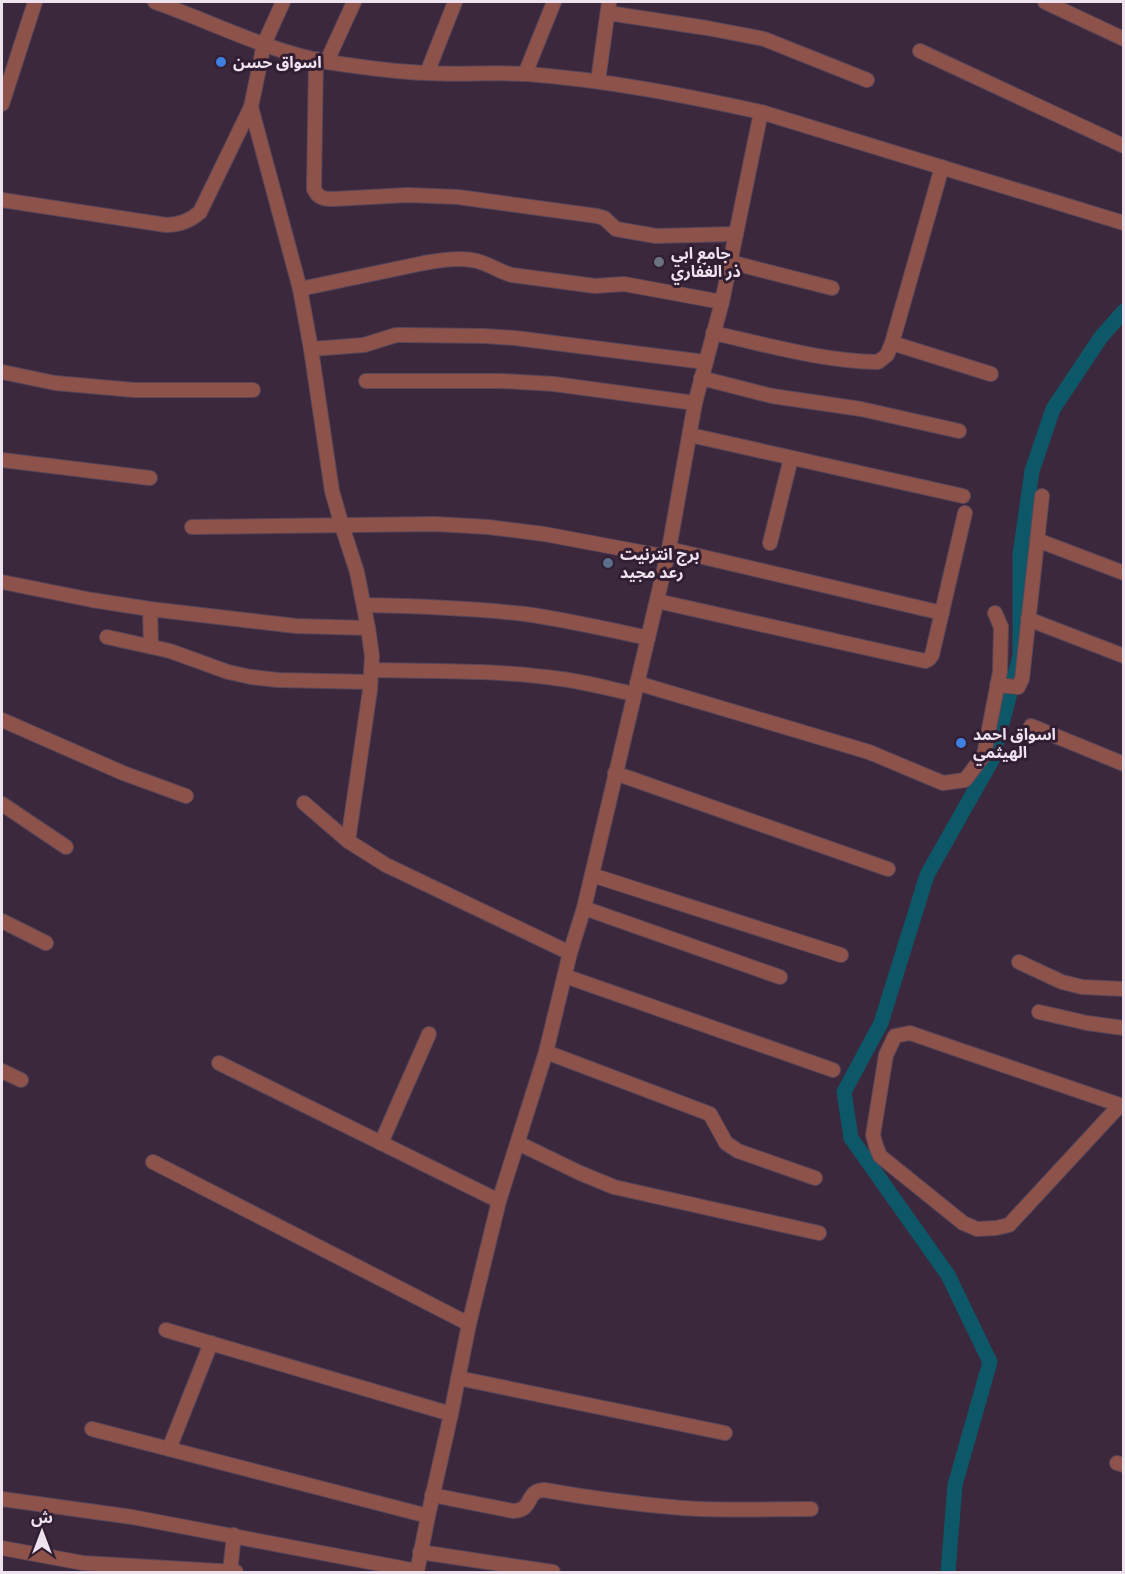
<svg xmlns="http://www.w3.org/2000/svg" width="1125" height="1574" font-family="'Fira Sans','Noto Sans Arabic',sans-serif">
	<rect width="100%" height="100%" fill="#3c283c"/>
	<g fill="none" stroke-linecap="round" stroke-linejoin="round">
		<path stroke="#0d5868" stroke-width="15" d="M948,1572L955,1485L990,1362L948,1275L851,1138L844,1092L881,1023L927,875L992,760L1020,656V554L1032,471L1053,409L1101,337L1124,311"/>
		<g stroke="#594659" stroke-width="16">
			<g id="minor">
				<path d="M155,2C212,22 267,51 327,62C360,67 393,72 427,73C460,75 494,72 527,74C606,80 683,95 761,112L1124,223"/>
				<path d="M283,2L264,44L251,107L300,289L311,349L332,491L342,526L357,572L368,628L372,656L370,690L348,841"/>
				<path d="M1045,2L1124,39"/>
				<path d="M608,13L707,28L764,39L867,80"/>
				<path d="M920,51L1124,146"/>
				<path d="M316,59L314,189C318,198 324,199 333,199L408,195L458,197L597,216L604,218L616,229L656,236L736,234"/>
				<path d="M327,61L354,2"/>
				<path d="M427,73L455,2"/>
				<path d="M525,74L554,2"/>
				<path d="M598,81L609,2"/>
				<path d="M2,104L35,2"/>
				<path d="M2,200L166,225C180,225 190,221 200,212L251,107"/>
				<path d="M730,262L832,288"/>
				<path d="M300,289L424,263C441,260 460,257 477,261C489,264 500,272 512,275L595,286L624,284L722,302"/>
				<path d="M713,333C768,345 822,361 878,362L887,355L892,343L942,167"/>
				<path d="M892,343L991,374"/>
				<path d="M311,349L364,345L396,335H405L484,336L515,338L705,362"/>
				<path d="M2,372L55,383L134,390H253"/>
				<path d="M701,378L772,396L861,409L959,431"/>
				<path d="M366,381H502L554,384L695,403"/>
				<path d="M690,435L963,496"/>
				<path d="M2,460L150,478"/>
				<path d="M192,527L435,524L488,527L544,534L667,557"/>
				<path d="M1037,540L1124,573"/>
				<path d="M770,543L791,458"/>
				<path d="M669,549L942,613"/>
				<path d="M2,582L92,600L150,609L296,626L368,628"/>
				<path d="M657,601L925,661L929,659L932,655L965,513"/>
				<path d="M364,605C418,606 472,608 525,614C567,620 607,629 648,638"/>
				<path d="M150,609L151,646"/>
				<path d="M1028,619L1124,656"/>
				<path d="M107,637L170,651L228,672L251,677L278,680L370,682"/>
				<path d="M371,670C434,671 498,670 561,679C586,682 610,689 634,694"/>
				<path d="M637,683L869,752L943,783L965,780L984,755L1000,672L1001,627L995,613"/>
				<path d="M997,685L1018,687L1022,679L1042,496"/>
				<path d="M2,720L123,773L186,796"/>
				<path d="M1031,726L1124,764"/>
				<path d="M615,773L888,869"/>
				<path d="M304,803L348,841L386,865L570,953"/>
				<path d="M2,804L66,847"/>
				<path d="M592,875L841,955"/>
				<path d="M584,908L780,977"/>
				<path d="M2,921L46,943"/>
				<path d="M1019,962L1062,982L1082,987L1124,989"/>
				<path d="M565,976L833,1070"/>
				<path d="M1039,1012L1087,1023L1124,1028"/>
				<path d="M546,1052L710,1114L726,1143L738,1151L815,1178"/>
				<path d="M219,1063L499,1201"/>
				<path d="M2,1071L21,1080"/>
				<path d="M1120,1105L1009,1225L996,1228L977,1229L963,1223L880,1156L876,1146L873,1135L886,1055L895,1036L910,1033L1120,1105L1124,1108"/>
				<path d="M381,1143L429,1034"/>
				<path d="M518,1143L580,1173L614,1187L819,1233"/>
				<path d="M153,1162L469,1324"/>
				<path d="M166,1330L451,1414"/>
				<path d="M458,1378L725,1433"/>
				<path d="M92,1429L428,1516"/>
				<path d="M169,1449L211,1343"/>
				<path d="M1117,1463L1124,1465"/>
				<path d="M432,1495L513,1511C535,1510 524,1491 544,1490C589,1498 635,1504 682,1508C725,1511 768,1509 811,1509"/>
				<path d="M2,1499L132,1517L417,1571"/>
				<path d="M2,1548L83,1563L236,1572"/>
				<path d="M420,1552L553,1572"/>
				<path d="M230,1572L234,1535"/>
				<path d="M417,1572L428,1516L451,1414L469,1324L499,1201L546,1052L570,953L584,908L669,549L695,403L722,302L761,112"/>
			</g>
		</g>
		<use href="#minor" stroke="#8d5249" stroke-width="14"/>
	</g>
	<g fill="#3f7fe0" stroke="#321e32" stroke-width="2">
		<circle cx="221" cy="62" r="6"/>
		<circle cx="961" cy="743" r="6"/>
	</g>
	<circle fill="#6b7280" stroke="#321e32" stroke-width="2" cx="659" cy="262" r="6"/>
	<circle fill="#5c6f8a" stroke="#321e32" stroke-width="2" cx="608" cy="563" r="6"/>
	<g text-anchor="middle" stroke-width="6" stroke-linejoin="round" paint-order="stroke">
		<g font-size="16" font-weight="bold" fill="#efe2ef" stroke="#321e32" text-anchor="start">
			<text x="233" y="68">اسواق حسن</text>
			<text x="671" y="259">جامع ابي<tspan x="671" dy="18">ذر الغفاري</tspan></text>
			<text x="620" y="560">برج انترنيت<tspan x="620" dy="18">رعد مجيد</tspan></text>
			<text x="973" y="740">اسواق احمد<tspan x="973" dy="18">الهيثمي</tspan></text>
		</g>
	</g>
	<rect width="1125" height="1574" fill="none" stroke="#efe2ef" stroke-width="6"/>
	<g transform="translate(42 1532)" stroke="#321e32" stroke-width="4.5" paint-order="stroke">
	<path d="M0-4.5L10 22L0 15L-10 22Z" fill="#efe2ef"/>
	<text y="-9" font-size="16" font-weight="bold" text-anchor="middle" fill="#efe2ef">ش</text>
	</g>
</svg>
